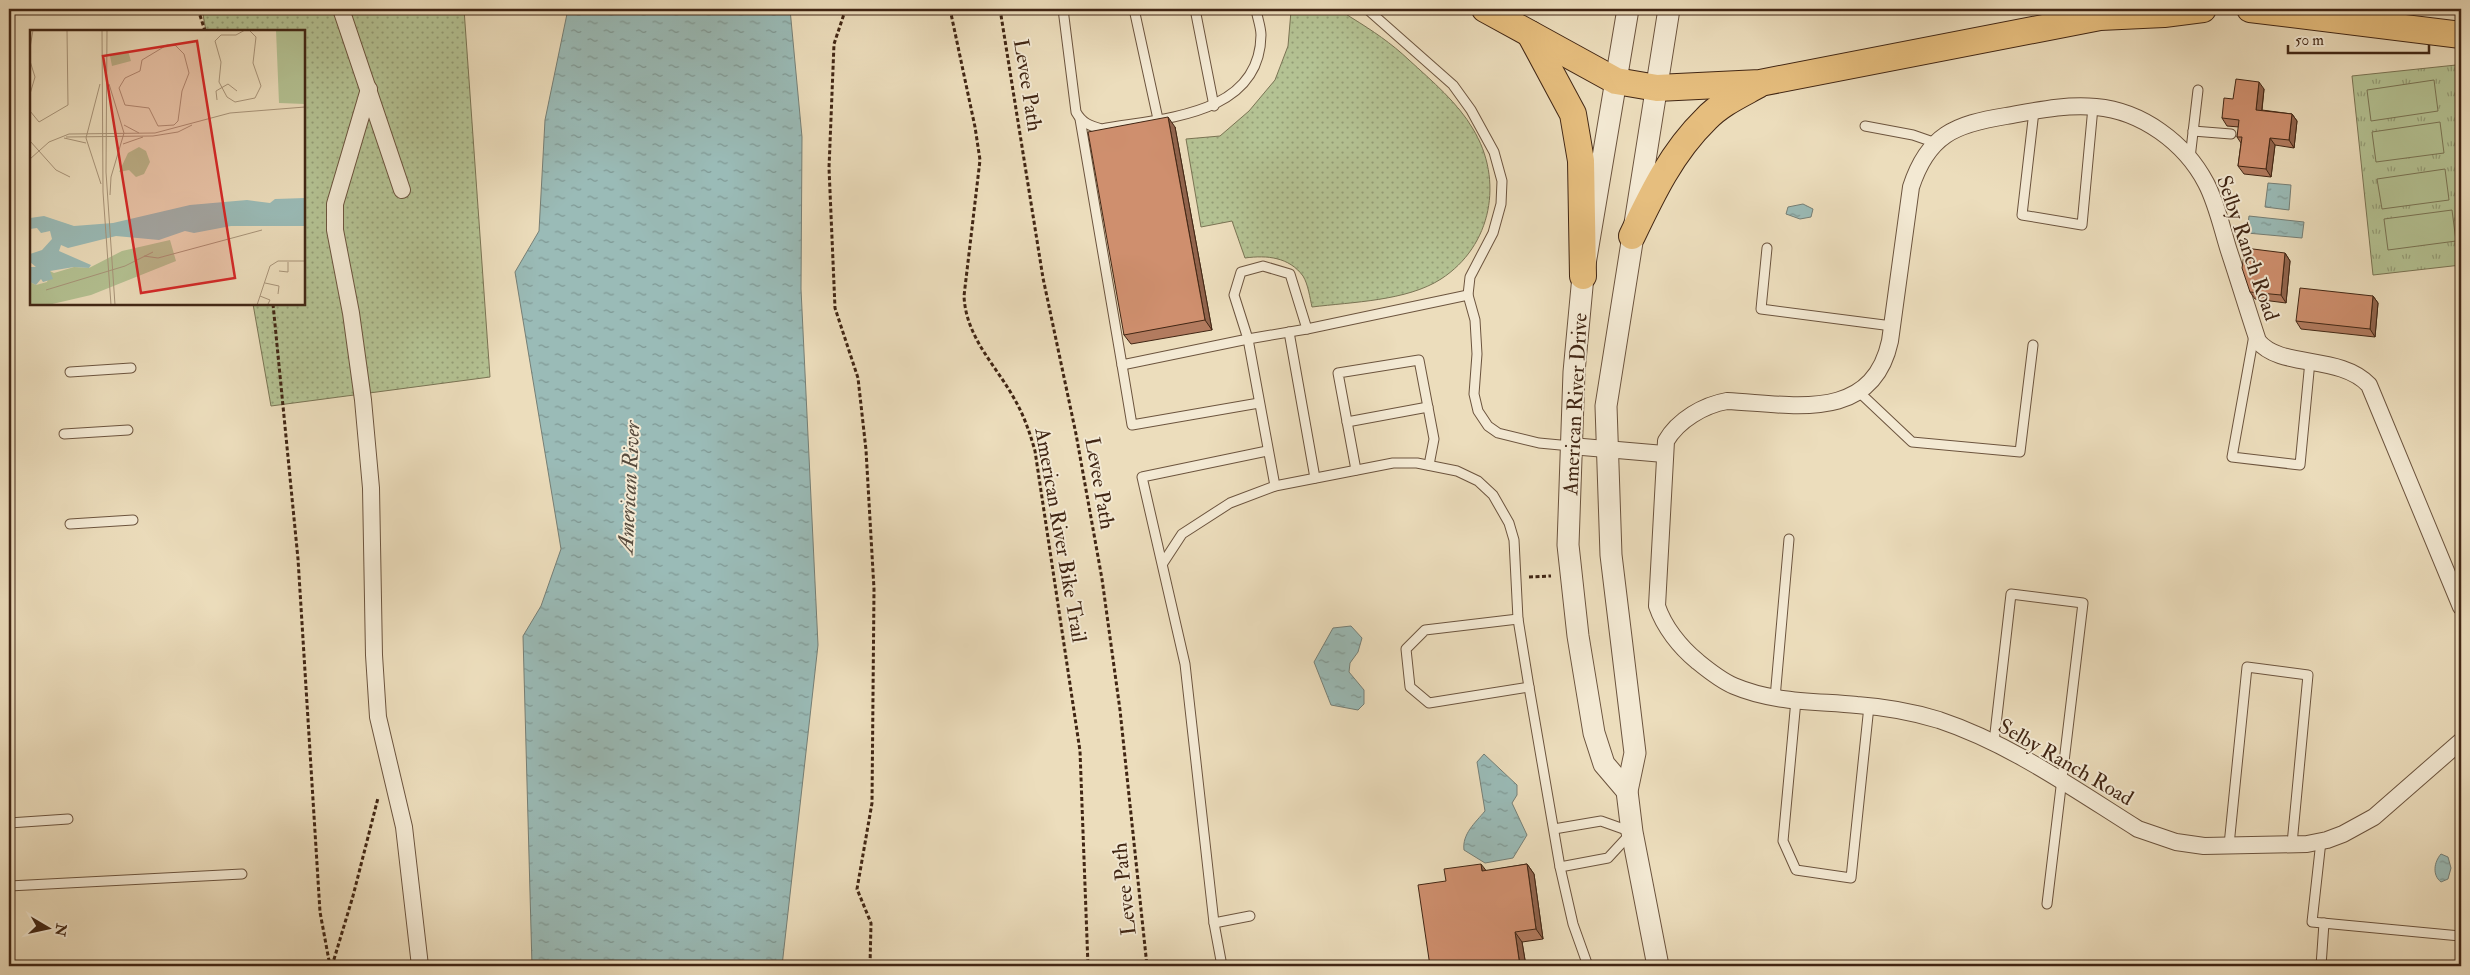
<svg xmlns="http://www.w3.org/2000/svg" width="2470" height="975" font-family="'IM FELL Double Pica',serif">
	<defs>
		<pattern id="grass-dots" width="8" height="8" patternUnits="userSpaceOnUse" patternTransform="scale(1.25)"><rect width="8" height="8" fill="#b4c293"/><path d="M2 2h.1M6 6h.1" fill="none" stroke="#949d77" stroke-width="1.8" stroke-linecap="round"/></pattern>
		<pattern id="park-tufts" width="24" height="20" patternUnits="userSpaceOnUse" patternTransform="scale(1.25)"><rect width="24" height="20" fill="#b4c293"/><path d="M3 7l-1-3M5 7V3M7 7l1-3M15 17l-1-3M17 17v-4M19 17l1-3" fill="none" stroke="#949d77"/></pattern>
		<pattern id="water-ripples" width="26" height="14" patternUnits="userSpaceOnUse" patternTransform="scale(1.25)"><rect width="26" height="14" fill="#9abbb7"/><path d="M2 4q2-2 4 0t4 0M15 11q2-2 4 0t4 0" fill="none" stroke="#7f9894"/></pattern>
	</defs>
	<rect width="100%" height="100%" fill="#ecddbc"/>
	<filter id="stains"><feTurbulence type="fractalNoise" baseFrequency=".004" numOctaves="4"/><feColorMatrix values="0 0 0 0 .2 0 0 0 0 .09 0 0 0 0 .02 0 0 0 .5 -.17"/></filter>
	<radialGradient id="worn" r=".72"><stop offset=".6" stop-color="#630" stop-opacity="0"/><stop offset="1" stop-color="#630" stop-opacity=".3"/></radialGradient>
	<g fill="url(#grass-dots)" stroke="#7a7454">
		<path d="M202,9H464L490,377L271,406L253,304H304V31H206Z"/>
		<path d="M1275,9C1293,9 1319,5 1335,9C1341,10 1347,15 1352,18C1373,31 1391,43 1409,60C1432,81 1458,103 1473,129C1504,180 1492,246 1441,279C1407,301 1352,302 1312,307C1310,298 1308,284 1303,276C1289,257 1267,255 1245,258L1232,221L1201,227L1186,139L1220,136L1249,111L1275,80L1288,46L1291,11Z"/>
	</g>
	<path fill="url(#park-tufts)" stroke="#7a7454" d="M2456,65L2461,113V265L2373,275L2352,76Z"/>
	<g fill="#b4c293" stroke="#7a7454">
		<path d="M2434,80L2438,111L2371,121L2367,90Z"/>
		<path d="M2440,122L2444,153L2376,162L2372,132Z"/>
		<path d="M2445,169L2449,200L2382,209L2377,179Z"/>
		<path d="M2452,210L2456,241L2388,250L2384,219Z"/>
	</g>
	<g fill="url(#water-ripples)" stroke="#767f76">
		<path d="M568,9H790L802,137L801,289L818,645L782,966H532L523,636L541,606L561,549L515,272L539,231L545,120Z"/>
		<path d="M2268,183L2291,185L2289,210L2265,207Z"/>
		<path d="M1803,204L1813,209L1811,217L1800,219L1786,214L1788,207Z"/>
		<path d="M2249,216L2304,222L2302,238L2247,233Z"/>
		<path d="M1351,626L1362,638L1358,652L1350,663L1349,672L1364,690V704L1358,710L1331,705L1314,662L1333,628Z"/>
		<path d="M1484,754L1517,785V795L1512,803L1527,835L1513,858L1485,863L1464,850C1462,834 1475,823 1485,811L1477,762Z"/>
		<path d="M2441,854L2448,857L2451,868L2448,879L2441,882C2432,875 2434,862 2441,854Z"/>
	</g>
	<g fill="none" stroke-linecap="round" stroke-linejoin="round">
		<g stroke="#6c543e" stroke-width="11">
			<g id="service">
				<path d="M1063,9L1076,112C1082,123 1090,126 1102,129C1160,118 1260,117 1261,35C1261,27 1257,17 1256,9"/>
				<path d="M1134,9L1158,119"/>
				<path d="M1195,9L1214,106"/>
				<path d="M1367,9L1453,85L1471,110L1494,152L1502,181L1501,204L1493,233L1470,277L1468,295L1475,320L1477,354L1474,394L1478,411L1488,426L1498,433L1539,443L1571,446"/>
				<path d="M2034,111L2022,215L2082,225L2093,107"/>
				<path d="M1080,119L1122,365L1248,339L1234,295L1241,272L1263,266L1290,274L1307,329"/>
				<path d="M1865,126L1913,135L1936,143"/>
				<path d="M2193,131L2231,134"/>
				<path d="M2190,158L2198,90"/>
				<path d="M1767,248L1761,309L1892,326"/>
				<path d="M1289,332L1315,478"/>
				<path d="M2254,335L2232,457L2300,465L2310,361"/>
				<path d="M1122,365L1132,425L1259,403"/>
				<path d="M70,372L131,368"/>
				<path d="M1859,392L1912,442L2020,452L2033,345"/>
				<path d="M1347,422L1428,407"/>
				<path d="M64,434L128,430"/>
				<path d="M1356,470L1338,373L1419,360L1434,439L1429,465"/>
				<path d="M1275,486L1248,339L1307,329L1468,295"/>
				<path d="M70,524L133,520"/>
				<path d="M1163,563L1182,534L1230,503L1275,486L1393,463H1417L1457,471L1478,481L1493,495L1509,523L1514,540L1518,619L1529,687L1560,867L1573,924L1588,966"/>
				<path d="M1518,619L1425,630L1406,649L1410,687L1429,703L1529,687"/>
				<path d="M1775,698L1789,539"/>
				<path d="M1796,700L1783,841L1796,870L1851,878L1869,706"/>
				<path d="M1994,742L2011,594L2083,603L2047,904"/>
				<path d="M9,823L68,819"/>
				<path d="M1554,829L1601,821L1632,832L1608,858L1560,867"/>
				<path d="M2321,841L2312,922L2460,936"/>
				<path d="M2229,845L2247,667L2308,675L2292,844"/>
				<path d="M9,886L242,874"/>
				<path d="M1214,923L1250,916"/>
				<path d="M1222,966L1214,923L1185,664L1142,477L1267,451"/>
				<path d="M2321,966L2324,923"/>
			</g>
		</g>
		<g stroke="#6c543e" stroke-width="18">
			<g id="minor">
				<path d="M341,9L402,190"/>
				<path d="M369,89L335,204V230L351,313L363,400L371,488L374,655L378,717L404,827L420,966"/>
				<path d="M1571,446L1664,454"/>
				<path d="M2461,607L2369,385C2340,354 2280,369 2258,341C2248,311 2239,281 2229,251C2222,229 2217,204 2206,183C2185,143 2142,111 2096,107C2065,104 2035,111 2006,116C1955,124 1928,135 1911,187L1890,341C1872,424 1791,404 1727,401C1704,405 1678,420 1666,441L1657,606C1664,627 1680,647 1697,661C1708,670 1720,680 1734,686C1774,703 1815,701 1857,705C1885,707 1913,712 1939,720C2011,744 2074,789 2138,829L2176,842L2204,846L2307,844L2327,840L2343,834L2374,817L2461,741"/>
			</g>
		</g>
		<g stroke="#6c543e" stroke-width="23">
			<g id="tertiary">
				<path d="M1627,791L1604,764L1594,733L1578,636L1568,545L1574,372L1583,276L1628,9"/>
				<path d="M1658,966L1632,832L1627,791L1635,753L1611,555L1606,406L1669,9"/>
			</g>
		</g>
		<g stroke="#412614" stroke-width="28">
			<g id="primary">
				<path d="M1485,9L1616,81L1657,88L1760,83L2100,17L2164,14L2203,9"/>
				<path d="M2250,9L2461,35"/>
				<path d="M1530,34L1573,114L1581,161L1583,276"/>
				<path d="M1632,236C1652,194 1672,152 1706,119C1720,104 1740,95 1758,85"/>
			</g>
		</g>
		<g stroke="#412614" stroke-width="3" stroke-dasharray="4 2.5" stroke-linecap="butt">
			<path d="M198,9L205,31"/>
			<path d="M843,9L844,14L834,44L829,168L835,308L858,378L866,450L874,589L872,803L857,889L871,923L870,966"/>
			<path d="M950,9L975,127L980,160L964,296C966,338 996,365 1015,400C1024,416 1030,433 1035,451L1080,751L1088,966"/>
			<path d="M1000,9L1043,278L1076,434L1102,579L1120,710L1147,966"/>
			<path d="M273,304L298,559L320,912L330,966"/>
			<path d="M1529,577L1551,576"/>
			<path d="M332,966L353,896L378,798"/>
		</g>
		<use href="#service" stroke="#f3e9d3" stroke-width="9"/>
		<use href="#minor" stroke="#f3e9d3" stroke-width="16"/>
		<use href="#tertiary" stroke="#f3e9d3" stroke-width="21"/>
		<use href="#primary" stroke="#e6be7e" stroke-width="26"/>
	</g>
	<g fill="#b27b5f" stroke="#412614">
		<path d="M2264,89L2262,110L2292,114L2297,121L2294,148L2275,145L2271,177L2244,174L2238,166L2241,143L2237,137L2239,127L2227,126L2222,118L2233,99Z"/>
		<path d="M1175,127L1212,330L1131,344L1124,335Z"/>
		<path d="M2285,253L2290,261L2286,303L2255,299L2250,292Z"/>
		<path d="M2373,296L2378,303L2375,337L2301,329L2296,321Z"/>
		<path d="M1527,864L1534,874L1543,939L1522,942L1526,966H1430L1446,881L1486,871Z"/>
	</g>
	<g fill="#91644d" stroke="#412614">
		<path d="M2259,82L2264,89L2261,117L2256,110Z"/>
		<path d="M2292,114L2297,121L2294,148L2289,140Z"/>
		<path d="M1168,117L1175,127L1212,330L1205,320Z"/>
		<path d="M2270,138L2275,145L2271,177L2266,169Z"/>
		<path d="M2285,253L2290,261L2286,303L2281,295Z"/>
		<path d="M2373,296L2378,303L2375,337L2370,329Z"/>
		<path d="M1481,864L1488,873L1482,871Z"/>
		<path d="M1527,864L1534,874L1543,939L1536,929Z"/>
		<path d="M1515,932L1522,942L1526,966H1520Z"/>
	</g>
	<g fill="#cf8f6e" stroke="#412614">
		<path d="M2236,79L2259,82L2256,110L2292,114L2289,140L2270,138L2266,169L2238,166L2242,137H2237L2239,120L2222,118L2224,98L2233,99Z"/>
		<path d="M1168,117L1205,320L1124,335L1088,132Z"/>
		<path d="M2245,248L2285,253L2281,295L2250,292L2242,268Z"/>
		<path d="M2300,288L2373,296L2370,329L2296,321Z"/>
		<path d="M1481,864L1482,871L1527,864L1536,929L1515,932L1520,966H1430L1418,885L1446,881L1444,869Z"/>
	</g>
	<g text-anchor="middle" stroke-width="4" stroke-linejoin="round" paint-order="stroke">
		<g font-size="21" fill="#412614" stroke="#f3e9d3">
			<text transform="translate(1028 85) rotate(81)" y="7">Levee Path</text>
			<text transform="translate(2248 248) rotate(71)" y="7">Selby Ranch Road</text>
			<text transform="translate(1575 404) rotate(-87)" y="7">American River Drive</text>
			<text transform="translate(1100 483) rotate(80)" y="7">Levee Path</text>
			<text transform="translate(1061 535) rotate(80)" y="7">American River Bike Trail</text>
			<text transform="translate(2066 762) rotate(30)" y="7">Selby Ranch Road</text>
			<text transform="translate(1124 889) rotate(-96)" y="7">Levee Path</text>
		</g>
		<g font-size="22" font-style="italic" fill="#574b3d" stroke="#f3e9d3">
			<text transform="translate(628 487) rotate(-87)" y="8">American River</text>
		</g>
	</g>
	<g transform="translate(30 30)">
		<rect width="275" height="275" fill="#ecddbc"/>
		<path d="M246,0H275V74L249,73ZM109,117L116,121L120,132L114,144L106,147L99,140L89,142L98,123ZM140,210L146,231L61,265L18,275H0V252L6,255L17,252L20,241L24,243L44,237L59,238L92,221Z" fill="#b4c293"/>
		<path d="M98,21L101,31L82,36L80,26Z" fill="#b4c293"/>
		<path d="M275,168V196H201L164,203L155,201L129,210L86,206L38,218L31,215L29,221L61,235L59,238L44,237L20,241L23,249L13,252L11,249L6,255L0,252V237H6L0,232V224L12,220L22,209L20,201L11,203L7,198L0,199V188L14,186L44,196L83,193L160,175L217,170L240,173L245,169Z" fill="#9abbb7"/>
		<path fill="none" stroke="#a89479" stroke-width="1" d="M72,0L73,162L81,275M77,0L76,142L85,275M215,0L206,5H191L185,11L191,32L189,52L197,67L205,72L225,68L231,56L223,33L226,7L219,0M137,15H145L154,24L159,43L152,61L148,91L144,95L128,96L119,78L95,75L89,58L95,48L110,41L112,30ZM0,18L3,0M0,31L5,47L0,64M70,54L56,108L71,154M79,54L94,103L81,147L80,165M187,70L186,61L198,54L207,61M0,81L9,92L38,75L37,0M94,95L109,103M36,107L123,106L148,102L162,95M34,108L56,113M0,111L26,140L40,147M93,114L113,107M0,129L19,112L39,104L125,103L200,83L275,77M114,226L128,228L232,200M249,241L258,242V232M235,253L249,256L248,264M16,260L95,236L123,222M230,266L240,270L238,274M227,275L240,236L248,231H275"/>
		<path fill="#d62828" fill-opacity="0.15" stroke="#d62828" stroke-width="2.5" d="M167,11L205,248L111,263L73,26Z"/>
		<rect width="275" height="275" fill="none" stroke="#412614" stroke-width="2.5"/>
	</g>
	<rect width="2470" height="975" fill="none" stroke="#ecddbc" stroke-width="30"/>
	<rect x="10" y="10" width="2450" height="955" fill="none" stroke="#412614" stroke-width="2.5"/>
	<rect x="15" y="15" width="2440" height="945" fill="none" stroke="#412614"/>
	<g transform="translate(48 928) rotate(99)" stroke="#f3e9d3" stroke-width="4" paint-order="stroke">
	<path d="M0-4L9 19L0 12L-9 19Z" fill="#412614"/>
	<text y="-8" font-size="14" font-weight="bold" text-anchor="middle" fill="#412614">N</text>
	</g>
	<path d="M2288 45v8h141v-8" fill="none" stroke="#412614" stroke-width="2.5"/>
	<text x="2295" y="45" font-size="15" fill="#412614" stroke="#f3e9d3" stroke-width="4" paint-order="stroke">50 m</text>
	<rect width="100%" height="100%" filter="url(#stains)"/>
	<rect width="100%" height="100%" fill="url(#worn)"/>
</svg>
